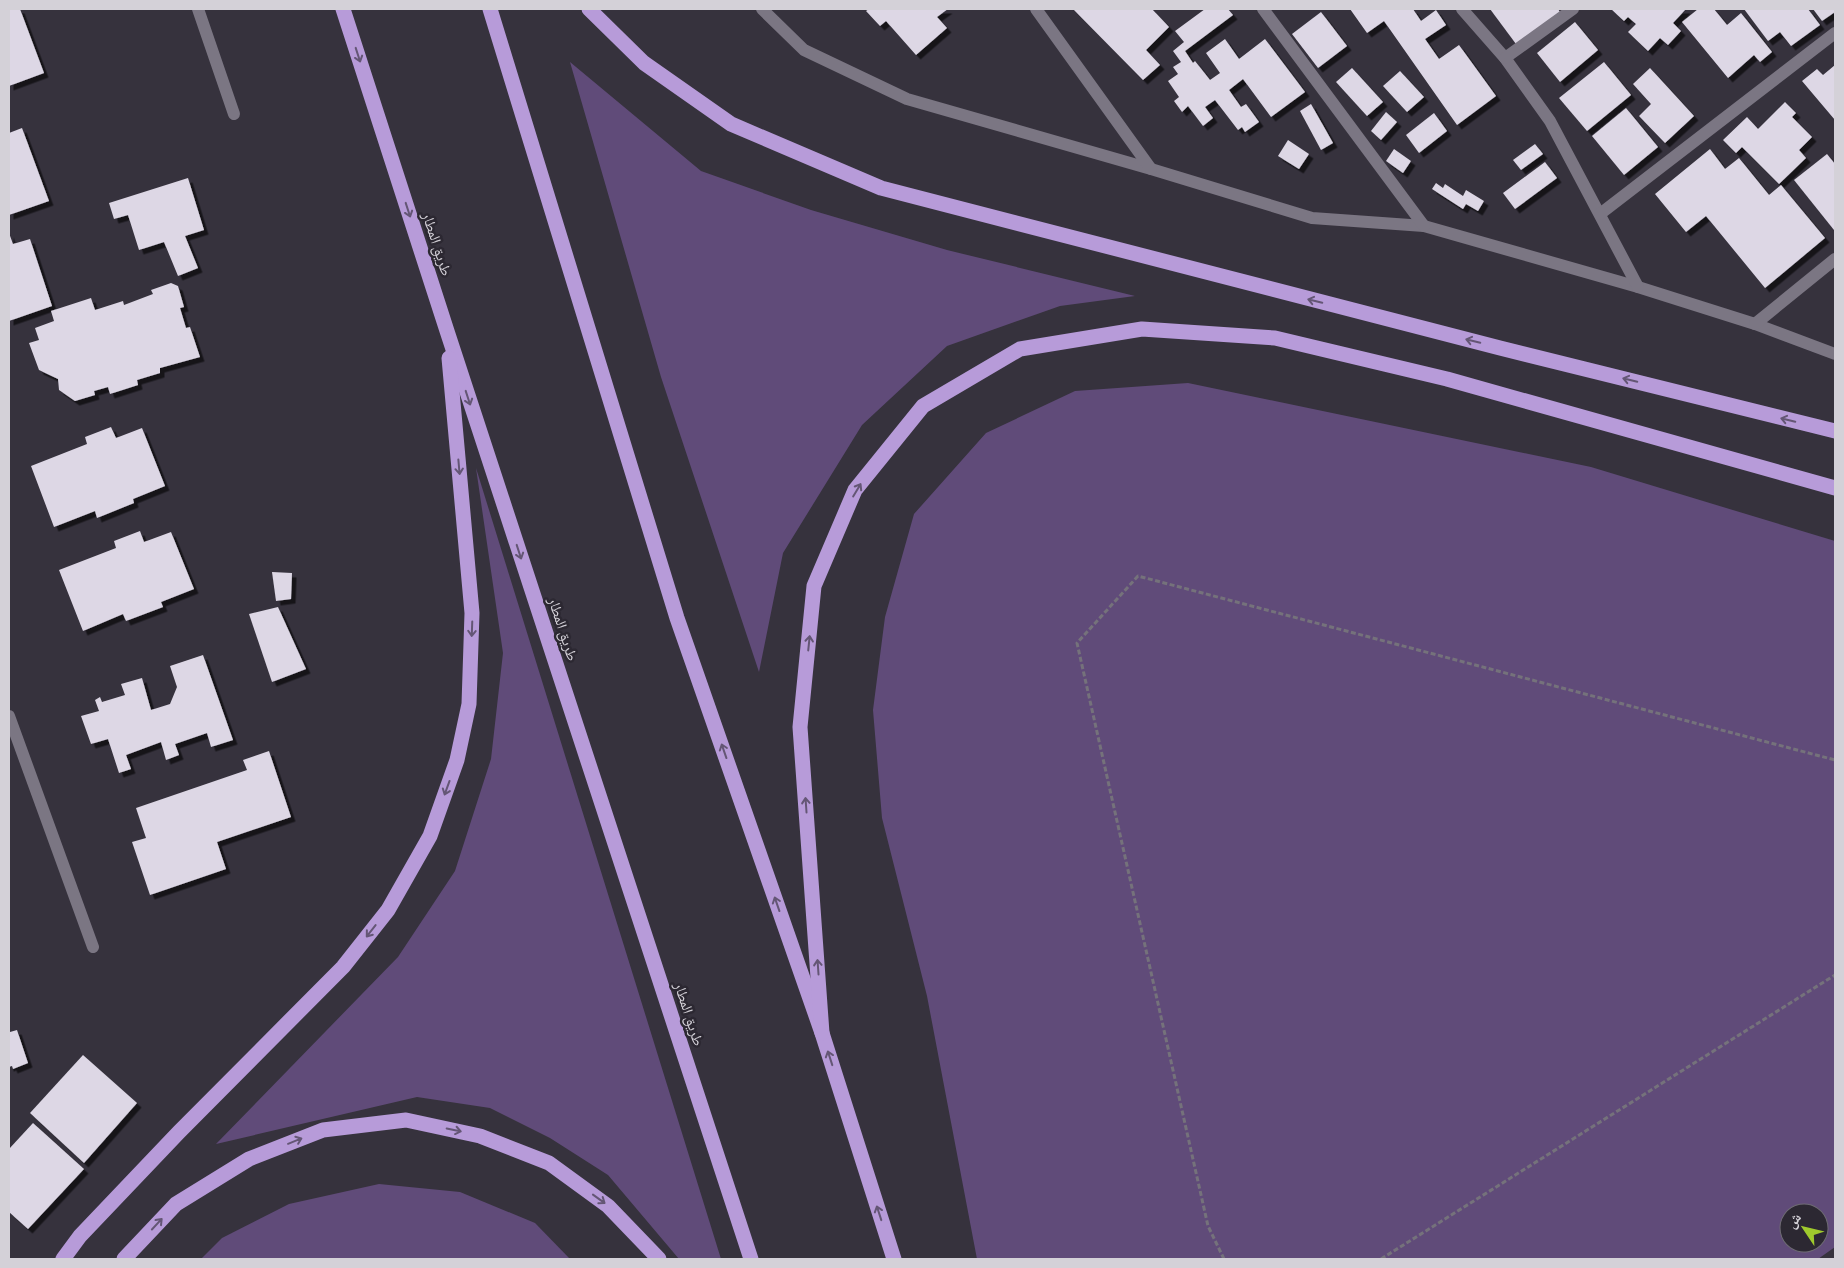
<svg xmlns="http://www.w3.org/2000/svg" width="1844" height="1268" font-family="Bitter,'Noto Naskh Arabic',serif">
	<defs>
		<filter id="shadow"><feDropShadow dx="4.5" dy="4.5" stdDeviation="0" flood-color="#0009"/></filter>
	</defs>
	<rect width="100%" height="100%" fill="#36323d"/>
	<g fill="#604b79" fill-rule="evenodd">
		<path d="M570,62L701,171L811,210L947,250L1135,296L1060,306L947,346L862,425L783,553L759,672L661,377Z"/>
		<path d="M1188,383L1591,467L1835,541V1247L1818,1259H977L927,996L882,818L873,710L885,617L914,514L986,433L1075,391ZM1789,1213H1819V1243H1789Z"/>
		<path d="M476,468L721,1259H679L608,1175L550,1138L490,1108L417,1097L216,1144L398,957L455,871L491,759L503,653Z"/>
		<path d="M379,1184L460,1192L535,1223L570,1259H201L222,1238L289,1204Z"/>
	</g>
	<g fill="#ddd7e5" filter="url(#shadow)">
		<path d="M9,9H20L44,73L9,86Z"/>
		<path d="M869,9H948L937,17L947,28L916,55L886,21L880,26L866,11Z"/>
		<path d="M1073,9H1152L1169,27L1146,50L1160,65L1143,80Z"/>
		<path d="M1205,9H1228L1233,15L1185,51L1193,63L1195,61L1210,80L1220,73L1206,53L1225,39L1239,59L1265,39L1305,92L1271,117L1243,79L1229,90L1241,107L1246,104L1259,122L1245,132L1242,127L1238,130L1215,100L1205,107L1213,118L1203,126L1188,106L1182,112L1174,101L1179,97L1168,81L1178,74L1173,67L1181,62L1173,51L1184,42L1175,31Z"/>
		<path d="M1350,9H1413L1421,21L1436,10L1446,25L1425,39L1439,59L1459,45L1496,96L1457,125L1384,21L1367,33Z"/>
		<path d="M1490,9H1558L1560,12L1516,44Z"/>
		<path d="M1611,9H1686L1673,23L1681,31L1668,45L1660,38L1648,51L1628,32L1636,24L1628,17L1624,21Z"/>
		<path d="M1698,9H1714L1727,25L1741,13L1772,52L1760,62L1754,55L1728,78L1682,22Z"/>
		<path d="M1744,9H1797L1798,10L1808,9L1820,25L1791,46L1780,32L1768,41Z"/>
		<path d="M1813,9H1835V12L1822,21Z"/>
		<path d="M1321,12L1347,46L1318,68L1292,34Z"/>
		<path d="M1575,22L1598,50L1560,82L1537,53Z"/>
		<path d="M1604,62L1631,95L1587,131L1559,98Z"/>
		<path d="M1835,65V120L1802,81L1817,69L1823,75Z"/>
		<path d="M1352,68L1383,102L1367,116L1336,82Z"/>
		<path d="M1650,68L1694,116L1665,143L1639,116L1651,104L1633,84Z"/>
		<path d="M1400,71L1424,97L1407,112L1383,86Z"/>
		<path d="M1785,102L1796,113L1792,117L1812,137L1799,150L1806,158L1779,184L1742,147L1736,153L1723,140L1747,117L1758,129Z"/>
		<path d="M1311,104L1333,143L1321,150L1300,111Z"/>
		<path d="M1626,108L1658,147L1624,175L1592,136Z"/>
		<path d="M1386,112L1397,122L1381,140L1371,131Z"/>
		<path d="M1434,113L1447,131L1419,153L1406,135Z"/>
		<path d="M22,128L49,201L9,215V133Z"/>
		<path d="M1288,140L1309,154L1299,169L1278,156Z"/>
		<path d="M1535,144L1543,154L1521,170L1513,160Z"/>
		<path d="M1394,149L1411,161L1403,173L1386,161Z"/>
		<path d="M1710,149L1725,169L1739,158L1769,195L1781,185L1825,238L1765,288L1706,216L1686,232L1655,194Z"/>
		<path d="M1827,154L1835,164V229L1834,230L1794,180Z"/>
		<path d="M1545,162L1557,178L1515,209L1503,193Z"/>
		<path d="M188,178L204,230L185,236L198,268L178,276L164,242L139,250L128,215L114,219L109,203Z"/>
		<path d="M1436,183L1443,188L1445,184L1463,196L1466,190L1484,201L1478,211L1466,204L1463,209L1432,189Z"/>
		<path d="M9,233L13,244L30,239L52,306L9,321Z"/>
		<path d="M171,283L178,286L184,307L180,308L186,328L190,327L200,357L160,368V373L137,380L138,385L110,394L108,387L94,391L95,395L75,401L59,390L58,379L39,370L29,343L39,340L35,328L54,321L51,311L91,298L95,310L123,301L124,305L153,294L151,290Z"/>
		<path d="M111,427L116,438L142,428L165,486L133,499L134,503L97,518L95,511L54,527L31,466L87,444L85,437Z"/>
		<path d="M140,531L144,542L171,532L194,589L161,602L163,607L126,621L123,614L83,631L59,570L116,548L114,541Z"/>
		<path d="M272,572L292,573L291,599L276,601Z"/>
		<path d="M278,607L306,669L272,682L249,614Z"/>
		<path d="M203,655L233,740L211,747L207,733L175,744L179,755L166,760L161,742L126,755L131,769L119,773L108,739L91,744L81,716L99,711L95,700L100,697L102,702L125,695L121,684L142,678L151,710L170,704L177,687L170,666Z"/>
		<path d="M269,751L291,817L217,842L226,869L150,895L132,842L146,838L136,808L247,770L243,760Z"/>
		<path d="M9,1029L10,1032L17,1030L28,1063L13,1069L12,1066L9,1067Z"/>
		<path d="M83,1055L137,1103L84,1163L30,1113Z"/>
		<path d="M33,1123L84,1169L28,1229L9,1212V1149Z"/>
	</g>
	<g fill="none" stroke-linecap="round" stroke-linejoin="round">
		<g stroke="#75727b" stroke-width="3" stroke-dasharray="5 2.5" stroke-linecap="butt">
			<path d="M1224,1259L1208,1226L1077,643L1138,576L1835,760"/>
			<path d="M1381,1259L1835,975"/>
		</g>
		<g stroke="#7b7683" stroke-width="12">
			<path d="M198,9L234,114"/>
			<path d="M762,9L804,50L907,99L1151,169L1312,218L1424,226L1638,287L1755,324L1835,354"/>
			<path d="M1036,9L1151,169"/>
			<path d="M1263,9L1424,226"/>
			<path d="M1462,9L1505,58L1550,121L1638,287"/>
			<path d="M1505,58L1573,9"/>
			<path d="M1600,214L1835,33"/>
			<path d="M1755,324L1835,259"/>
			<path d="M9,716L93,947"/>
		</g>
		<g stroke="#b79bd9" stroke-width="15">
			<path d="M343,9L447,331L751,1259"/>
			<path d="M490,9L677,618L822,1033L894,1259"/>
			<path d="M589,9L644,63L731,124L881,188L1500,348L1835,431"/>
			<path d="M822,1033L800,727L814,586L855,490L923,406L1020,349L1142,329L1275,338L1447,379L1835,488"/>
			<path d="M63,1259L80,1236L179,1132L343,967L388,910L430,836L457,760L469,704L472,613L449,358"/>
			<path d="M124,1259L176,1204L249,1159L323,1130L406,1120L480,1136L549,1163L608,1206L659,1259"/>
		</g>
	</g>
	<defs><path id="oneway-shaft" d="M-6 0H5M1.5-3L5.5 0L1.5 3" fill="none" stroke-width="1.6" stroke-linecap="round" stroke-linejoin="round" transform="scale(1.25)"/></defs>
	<g stroke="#645675">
		<use href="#oneway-shaft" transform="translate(358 55) rotate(72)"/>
		<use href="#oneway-shaft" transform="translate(408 210) rotate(72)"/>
		<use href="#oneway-shaft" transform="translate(1315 301) rotate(-166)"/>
		<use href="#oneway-shaft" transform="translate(1473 341) rotate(-166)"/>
		<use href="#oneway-shaft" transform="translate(1630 380) rotate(-166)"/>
		<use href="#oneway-shaft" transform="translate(468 398) rotate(72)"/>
		<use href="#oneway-shaft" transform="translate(1788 420) rotate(-166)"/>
		<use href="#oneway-shaft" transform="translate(459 467) rotate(85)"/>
		<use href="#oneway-shaft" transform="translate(857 490) rotate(-59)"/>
		<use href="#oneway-shaft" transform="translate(519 552) rotate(72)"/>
		<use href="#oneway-shaft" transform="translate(472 629) rotate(92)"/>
		<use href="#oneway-shaft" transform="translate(809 643) rotate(-84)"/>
		<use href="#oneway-shaft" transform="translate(724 751) rotate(-109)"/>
		<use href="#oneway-shaft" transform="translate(447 788) rotate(110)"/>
		<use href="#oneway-shaft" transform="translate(806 805) rotate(-94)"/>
		<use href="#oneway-shaft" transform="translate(777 904) rotate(-109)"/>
		<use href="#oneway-shaft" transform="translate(371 931) rotate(128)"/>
		<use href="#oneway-shaft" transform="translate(818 967) rotate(-94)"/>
		<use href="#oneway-shaft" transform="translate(830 1058) rotate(-108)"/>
		<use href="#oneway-shaft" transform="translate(454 1130) rotate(12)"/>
		<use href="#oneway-shaft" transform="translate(295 1141) rotate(-22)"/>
		<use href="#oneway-shaft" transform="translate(599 1199) rotate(36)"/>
		<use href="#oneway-shaft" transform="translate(879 1213) rotate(-108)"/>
		<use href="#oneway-shaft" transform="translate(157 1224) rotate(-47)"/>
	</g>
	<g text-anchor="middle" stroke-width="5" stroke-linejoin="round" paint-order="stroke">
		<g font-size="15" fill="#d4d1d8" stroke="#2c2832">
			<text transform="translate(437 244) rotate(72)" y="5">طريق المطار</text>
			<text transform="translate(563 629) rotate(72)" y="5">طريق المطار</text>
			<text transform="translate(689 1014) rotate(72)" y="5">طريق المطار</text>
		</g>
	</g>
	<rect width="1844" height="1268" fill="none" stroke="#d4d1d8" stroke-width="20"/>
	<g transform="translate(1804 1228) rotate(305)"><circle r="24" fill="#2c2832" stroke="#6f6c74"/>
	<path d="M0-4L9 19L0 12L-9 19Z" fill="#9fca2d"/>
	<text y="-8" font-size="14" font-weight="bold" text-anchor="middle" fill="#d4d1d8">ش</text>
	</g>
</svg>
